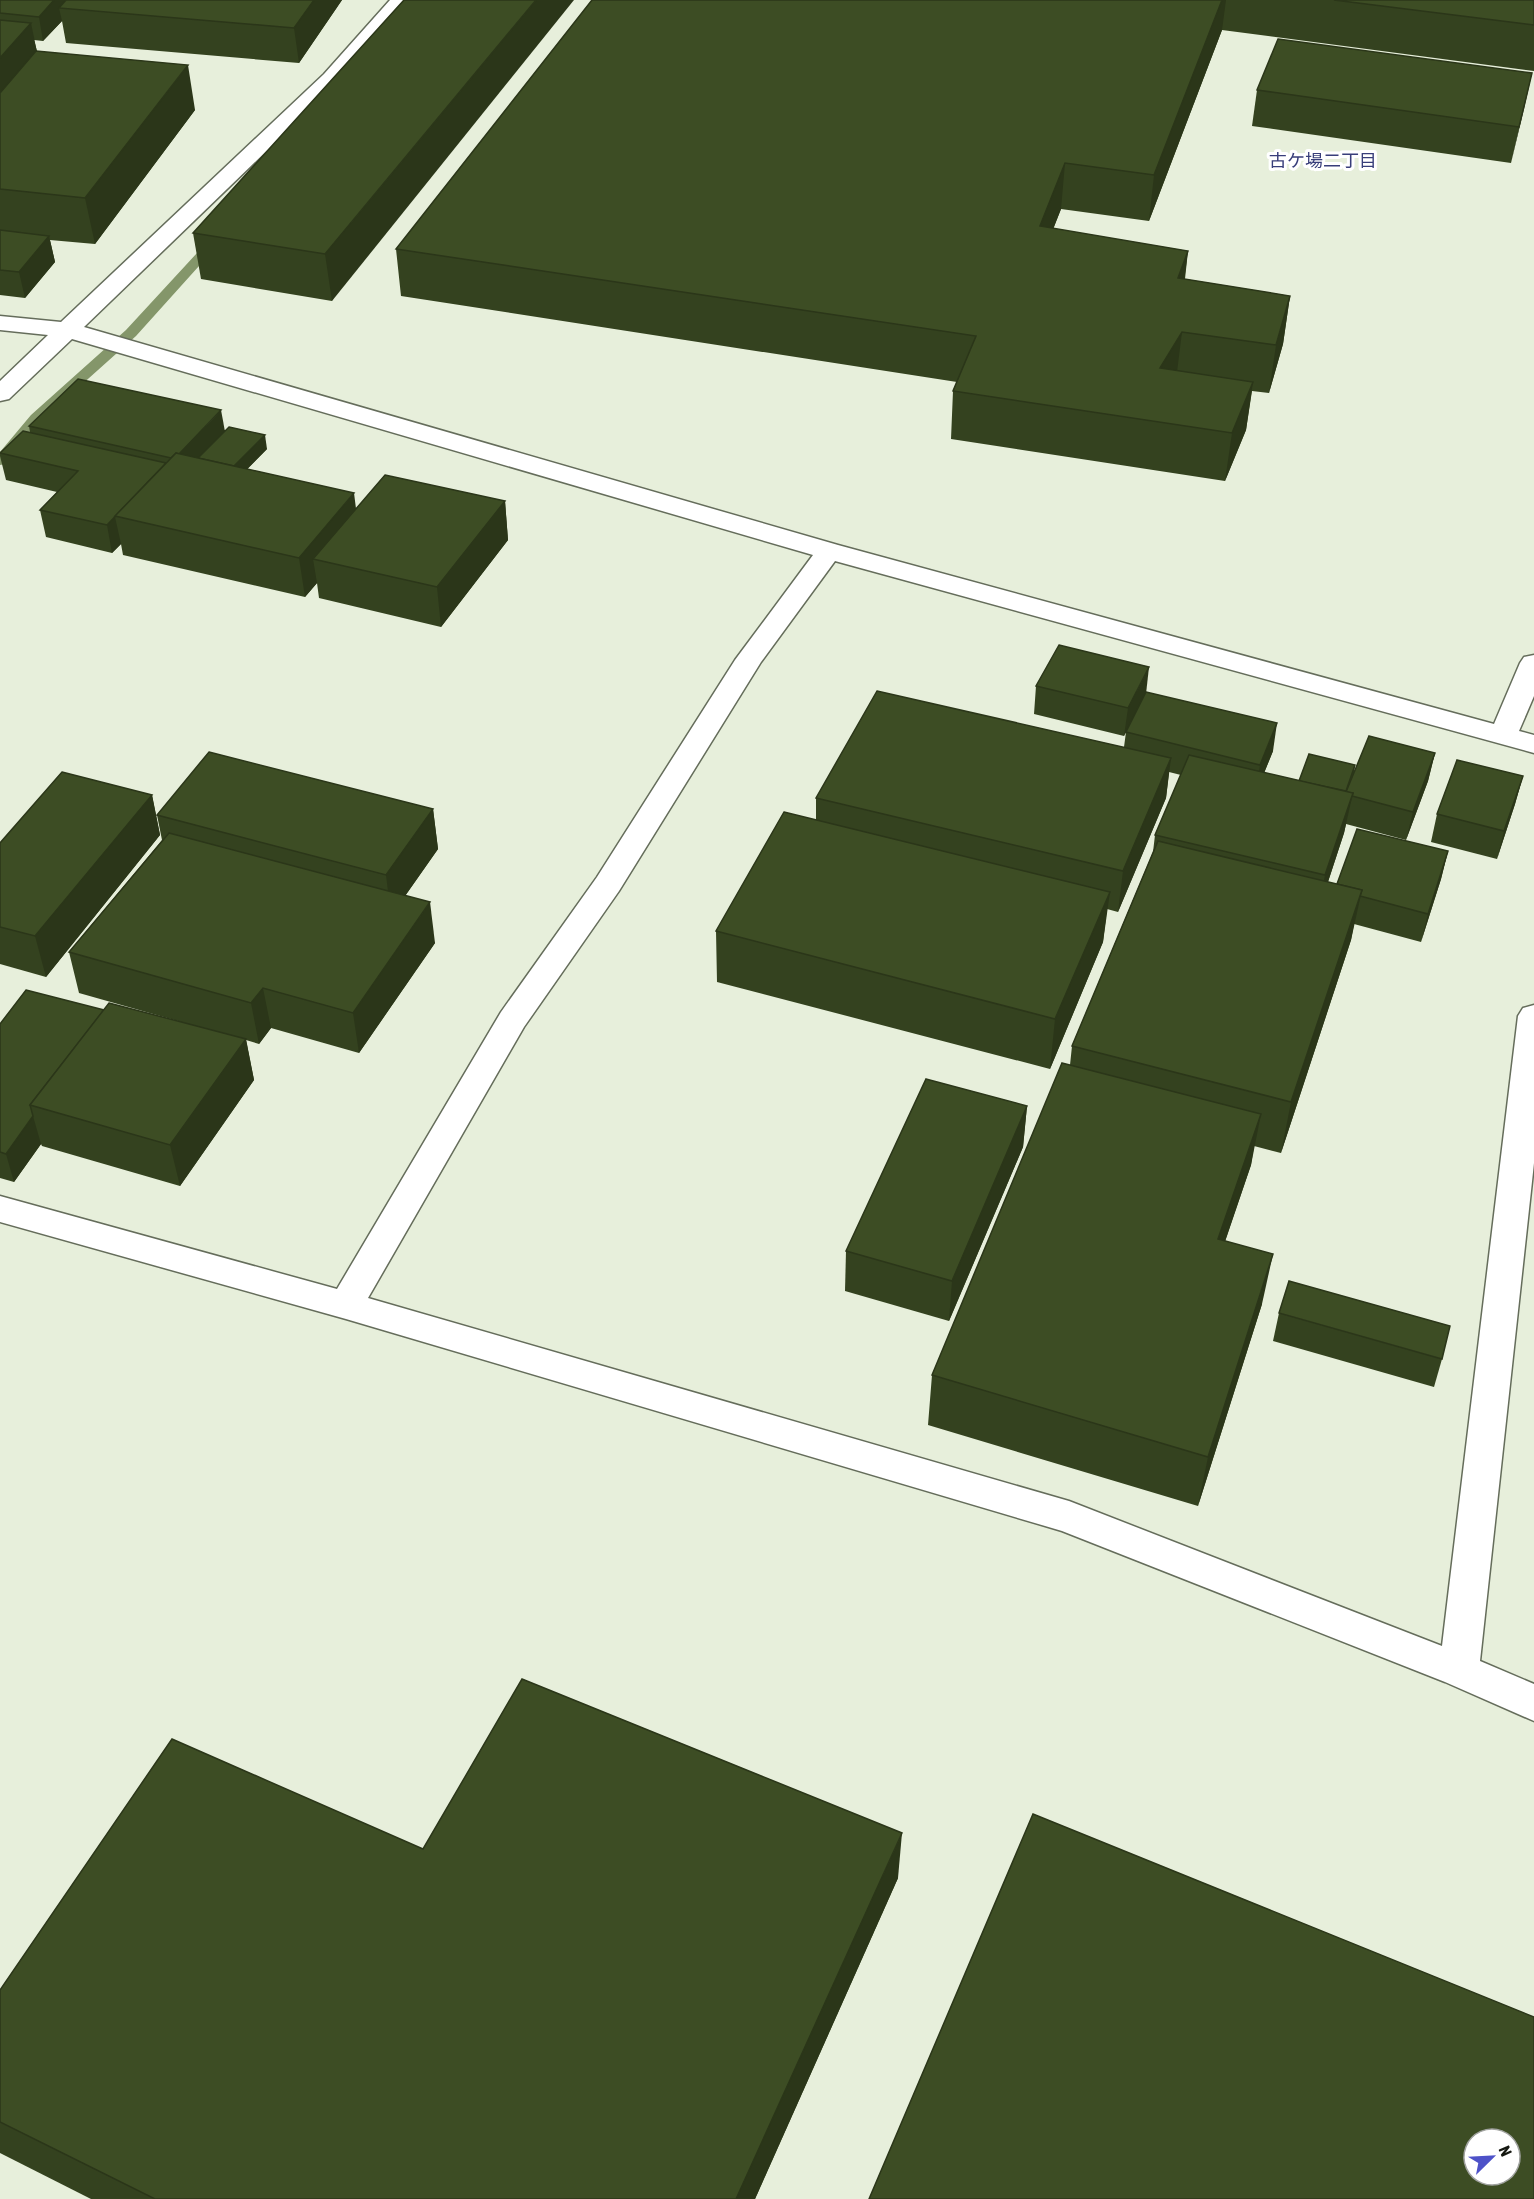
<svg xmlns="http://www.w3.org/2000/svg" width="1534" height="2199" font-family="'Asap Condensed','Noto Sans JP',sans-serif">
	<rect width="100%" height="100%" fill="#e7efdb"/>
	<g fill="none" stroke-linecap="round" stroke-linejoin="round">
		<path fill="#84966a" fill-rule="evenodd" d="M213,239L217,240L219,243L217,246L136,336L41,421L5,464L0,465V452L31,415L126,330L209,240Z"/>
		<g stroke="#656d5b" stroke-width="3">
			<path id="minor" d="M390,0H411L338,82L84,327L838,545L1494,724L1520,663L1524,657L1534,655V696L1519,731L1534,735V753L835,561L761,662L619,891L524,1027L368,1298L1069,1501L1442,1646L1518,1016L1523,1008L1534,1005V1163L1480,1661L1534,1684V1721L1445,1682L1062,1531L346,1319L0,1222V1196L337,1289L501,1012L597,877L735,660L813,555L72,339L9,399L0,401V381L48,335L0,330V316L61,322L324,74Z"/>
		</g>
		<use href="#minor" fill="#fff" fill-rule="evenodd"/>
	</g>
	<g fill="#34421f">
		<path d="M0,0H342L299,63L66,43L62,21L43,41L34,40L37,51L195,110L95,244L50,240L55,262L25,298L0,295Z"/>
		<path d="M404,0L332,301L201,279L193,233Z"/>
		<path d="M592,0H1534V71L1222,30L1149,221L1061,209L1053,229L1188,251L1185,279L1290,296L1283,344L1269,393L1252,391L1246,430L1225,481L951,439L953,391L957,382L401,296L396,249Z"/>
		<path d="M1532,73L1511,163L1252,126L1257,90Z"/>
		<path d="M29,426L225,430L267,449L247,469L356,508L505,501L508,540L441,627L319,598L317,583L305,597L123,555L121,544L112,553L46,537L40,510L57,492L6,480L0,456V453L30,432Z"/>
		<path d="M1036,686L1146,692L1273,751L1264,773L1299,781L1355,765L1354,774L1435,753L1428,781L1406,840L1346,824L1344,833L1328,882L1337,884L1448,851L1441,879L1421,942L1354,924L1351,940L1281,1153L1254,1146L1251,1165L1225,1241L1262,1304L1198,1506L928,1425L932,1375L1070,1065L1072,1046L1153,852L1155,835L1181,775L1169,772L1166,798L1118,912L1107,909L1103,942L1050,1069L717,982L716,931L816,820V798L1124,747L1126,732L1124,736L1034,714Z"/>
		<path d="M1523,776L1515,804L1497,859L1431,842L1437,814Z"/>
		<path d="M152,795L160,835L46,977L0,964V843Z"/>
		<path d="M433,809L438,849L405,896L435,943L359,1053L271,1028L259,1044L246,1040L254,1080L180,1186L42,1146L41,1144L14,1182L0,1178V1024L104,1010L185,1023L79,993L69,952L162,840L157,815Z"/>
		<path d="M1027,1106L1023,1147L949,1321L845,1291L846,1251Z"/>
		<path d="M1279,1313L1442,1359L1434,1387L1273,1341Z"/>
		<path d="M423,1849L898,1878L755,2199H91L0,2153V1990Z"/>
	</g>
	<g fill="#2b3619">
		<path d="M54,0H81L59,8L62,21L43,41L39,17Z"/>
		<path d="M314,0H342L299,63L294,28Z"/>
		<path d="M536,0H574L332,301L325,254Z"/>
		<path d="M1222,0H1226L1222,30L1149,221L1154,175Z"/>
		<path d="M31,23L40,67L0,114V58Z"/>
		<path d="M188,65L195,110L95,244L85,198Z"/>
		<path d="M1532,73L1524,109L1511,163L1519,127Z"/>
		<path d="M1065,163L1061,209L1036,273L1040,226Z"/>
		<path d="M49,236L55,262L25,298L19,272Z"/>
		<path d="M1188,251L1182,297L1178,278Z"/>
		<path d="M1290,296L1283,344L1269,393L1276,345Z"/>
		<path d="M1182,332L1176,380L1160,368Z"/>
		<path d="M1253,382L1246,430L1225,481L1232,433Z"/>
		<path d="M221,410L226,437L180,475L175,459Z"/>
		<path d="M265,435L267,449L219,498L217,484Z"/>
		<path d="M354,493L359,532L313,559L317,583L305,597L299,558Z"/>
		<path d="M505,501L508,540L441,627L437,587Z"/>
		<path d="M115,517L121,544L112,553L107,525Z"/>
		<path d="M1149,667L1146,694L1124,736L1128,708Z"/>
		<path d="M1277,723L1273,751L1256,793L1260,765Z"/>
		<path d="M1435,753L1428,781L1406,840L1413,812Z"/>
		<path d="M1171,758L1166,798L1118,912L1123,871Z"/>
		<path d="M1523,776L1515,804L1497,859L1504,831Z"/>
		<path d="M1353,793L1344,833L1317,915L1325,875Z"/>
		<path d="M152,795L160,835L46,977L35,936Z"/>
		<path d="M433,809L438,849L391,916L386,875Z"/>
		<path d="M1448,851L1441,879L1421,942L1428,914Z"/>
		<path d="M1362,890L1351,940L1281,1153L1291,1102Z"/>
		<path d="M1110,892L1103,942L1050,1069L1055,1019Z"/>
		<path d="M430,902L435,943L359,1053L353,1013Z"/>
		<path d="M263,988L271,1028L259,1044L251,1003Z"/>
		<path d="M246,1039L254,1080L180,1186L170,1145Z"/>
		<path d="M1027,1106L1023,1147L949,1321L952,1281Z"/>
		<path d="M1261,1114L1251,1165L1209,1289L1218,1239Z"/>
		<path d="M33,1116L41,1144L14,1182L6,1154Z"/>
		<path d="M1273,1254L1262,1304L1198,1506L1208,1457Z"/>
		<path d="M902,1833L898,1878L755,2199H736Z"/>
	</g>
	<g fill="#3d4d24" stroke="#2b3619" stroke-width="1.5" fill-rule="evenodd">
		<path d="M0,0H54L39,17L0,13Z"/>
		<path d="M66,0H314L294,28L59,8Z"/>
		<path d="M404,0H536L325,254L193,233Z"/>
		<path d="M592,0H1222L1154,175L1065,163L1040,226L1188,251L1178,278L1290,296L1276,345L1182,332L1160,368L1253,382L1232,433L953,391L976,336L396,249Z"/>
		<path d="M1334,0H1534V25Z"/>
		<path d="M0,20L31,23L0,58Z"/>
		<path d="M1278,39L1532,73L1519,127L1257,90Z"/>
		<path d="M36,51L188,65L85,198L0,189V93Z"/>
		<path d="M0,230L49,236L19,272L0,270Z"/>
		<path d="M78,379L221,410L179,454L176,453L171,458L29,426Z"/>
		<path d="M229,427L265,435L234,466L198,458Z"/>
		<path d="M23,431L166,463L107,525L40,510L78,471L0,453Z"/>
		<path d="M176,453L354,493L299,558L115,516Z"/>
		<path d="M385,475L505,501L437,587L313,559Z"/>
		<path d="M1059,645L1149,667L1128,708L1036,686Z"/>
		<path d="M877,691L1171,758L1123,871L816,798Z"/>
		<path d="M1146,692L1277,723L1260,765L1126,732Z"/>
		<path d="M1369,736L1435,753L1413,812L1352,796L1353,793L1346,792Z"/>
		<path d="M209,752L433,809L386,875L157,815Z"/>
		<path d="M1309,754L1355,765L1346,791L1299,781Z"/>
		<path d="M1189,755L1353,793L1325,875L1155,835Z"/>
		<path d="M1457,760L1523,776L1504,831L1437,814Z"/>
		<path d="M62,772L152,795L35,936L0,927V843Z"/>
		<path d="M784,812L1110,892L1055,1019L716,931Z"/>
		<path d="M1357,829L1448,851L1428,914L1360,896L1362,890L1337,884Z"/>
		<path d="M169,833L430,902L353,1013L263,988L251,1003L69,952Z"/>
		<path d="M1158,841L1362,890L1291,1102L1072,1046Z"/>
		<path d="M26,990L104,1010L30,1105L33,1116L6,1154L0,1152V1024Z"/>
		<path d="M109,1003L246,1039L170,1145L30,1105Z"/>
		<path d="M1062,1063L1261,1114L1218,1239L1273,1254L1208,1457L932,1375Z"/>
		<path d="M926,1079L1027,1106L952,1281L846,1251Z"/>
		<path d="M1289,1281L1450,1326L1442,1359L1279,1313Z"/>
		<path d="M522,1679L902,1833L736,2199H155L0,2122V1990L172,1739L423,1849Z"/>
		<path d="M1033,1814L1534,2017V2199H869ZM1474,2139H1510V2175H1474Z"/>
	</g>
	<g text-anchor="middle" stroke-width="6" stroke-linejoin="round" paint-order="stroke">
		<g font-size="18" fill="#383e7a" stroke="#fff">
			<text x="1323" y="167">古ケ場二丁目</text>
		</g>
	</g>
	<g transform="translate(1492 2157) rotate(66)"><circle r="28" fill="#ffffff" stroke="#a1a3a0" stroke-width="1.5"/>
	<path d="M0-4.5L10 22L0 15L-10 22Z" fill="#4e52c8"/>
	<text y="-9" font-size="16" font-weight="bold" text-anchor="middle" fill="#151811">N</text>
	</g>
</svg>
